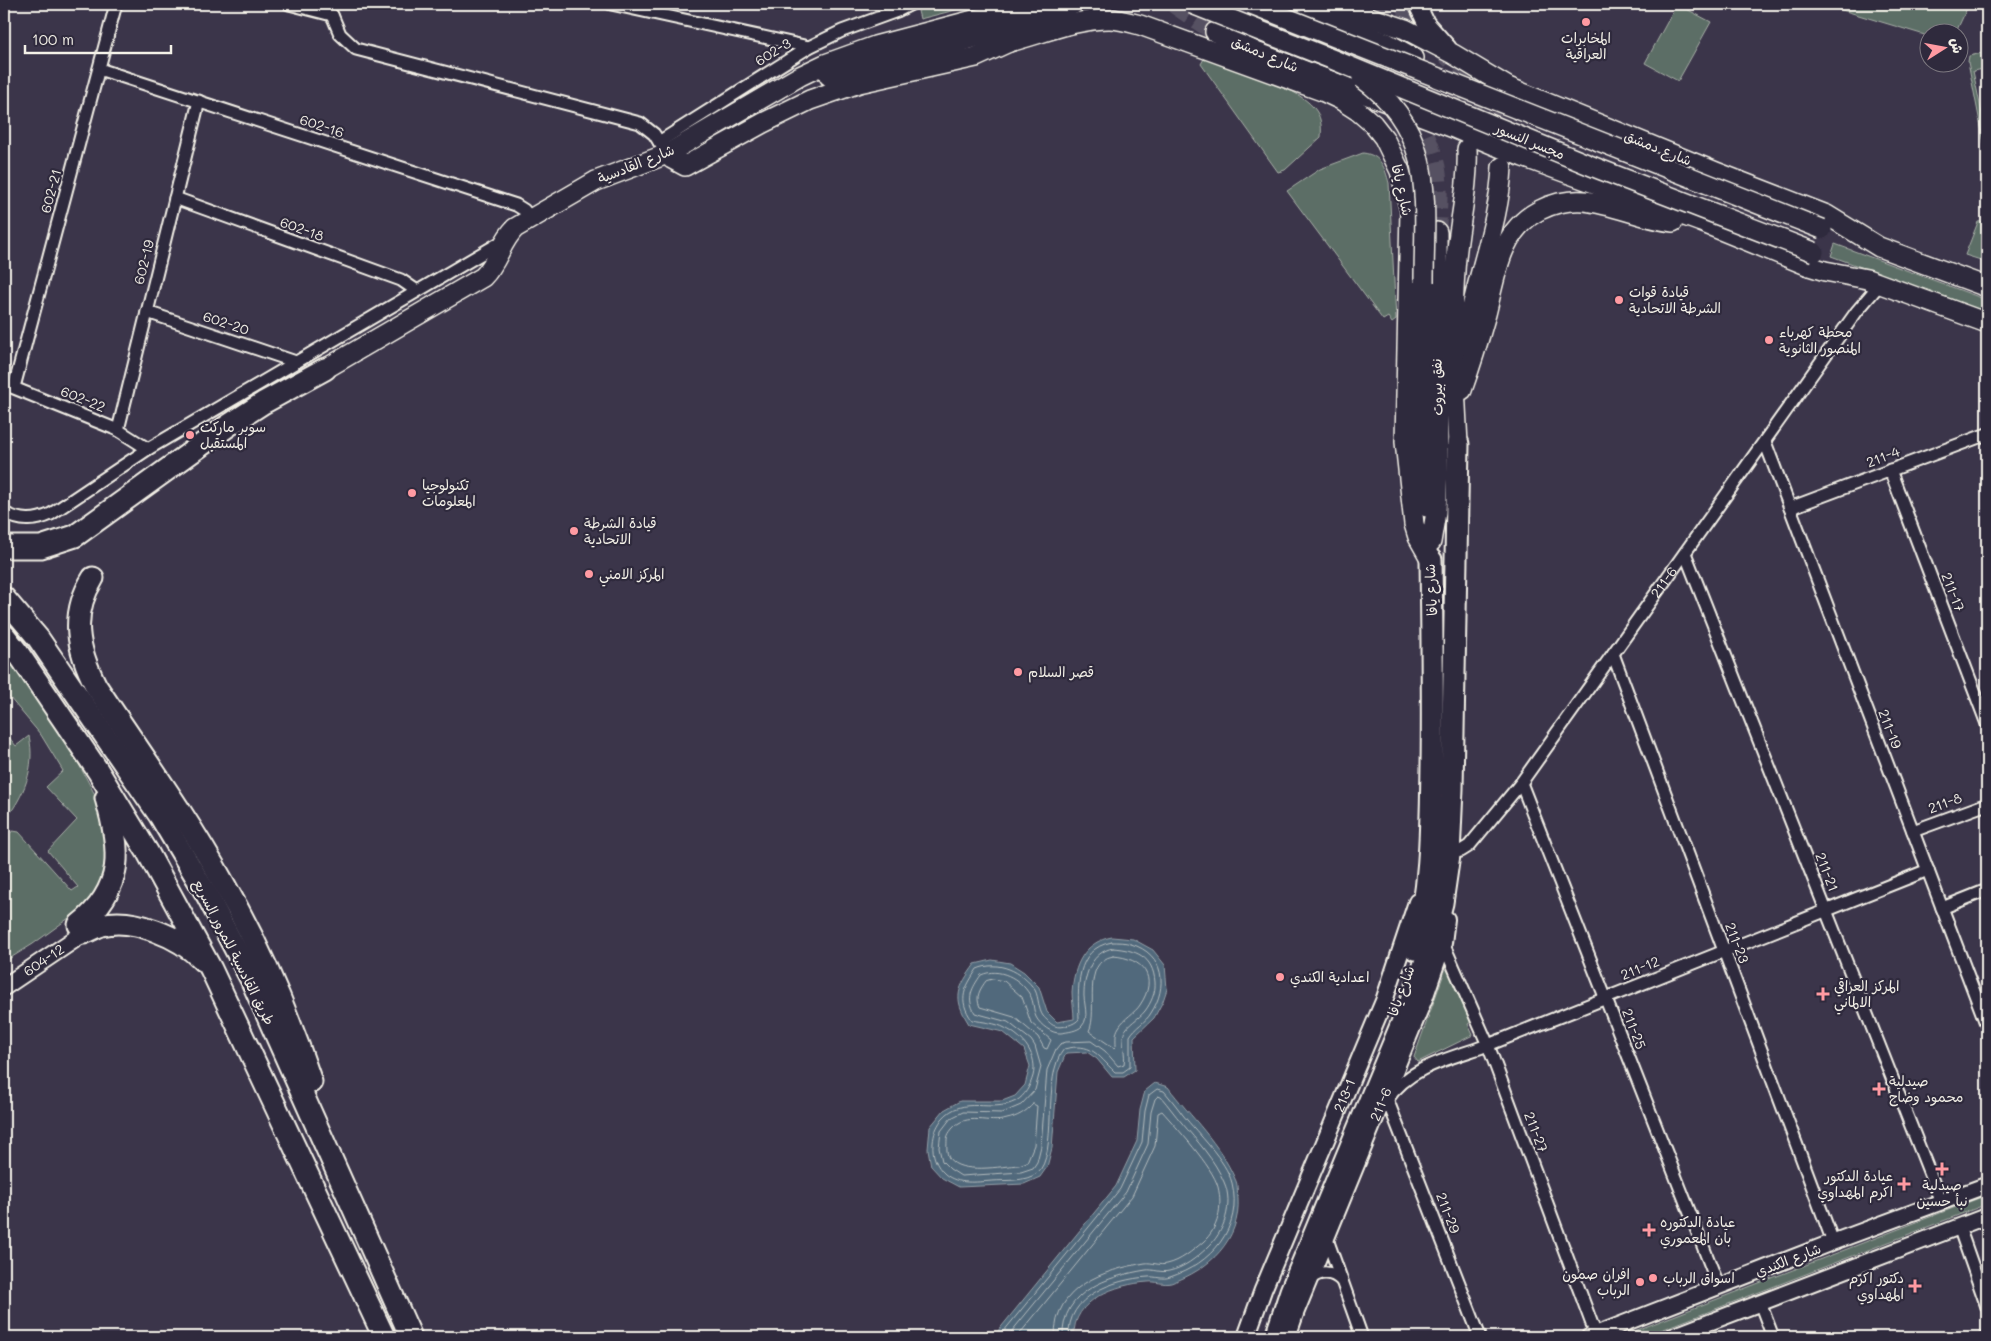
<svg xmlns="http://www.w3.org/2000/svg" width="1991" height="1341" font-family="Mali,'Playpen Sans Arabic',sans-serif">
	<rect width="100%" height="100%" fill="#3b354a"/>
	<filter id="ink" filterUnits="userSpaceOnUse"><feTurbulence type="fractalNoise" baseFrequency=".02" numOctaves="2"/><feDisplacementMap in="SourceGraphic" scale="10" xChannelSelector="R" yChannelSelector="G"/><feConvolveMatrix kernelMatrix="1 2 1 2 8 2 1 2 1" color-interpolation-filters="sRGB"/></filter>
	<g filter="url(#ink)">
		<g fill="#5c6e66" stroke="#a8b0a7">
			<path d="M927,4H979L920,19L918,11Z"/>
			<path d="M1677,4L1711,22L1678,81L1645,63Z"/>
			<path d="M1822,4H1969L1956,32H1928V36Z"/>
			<path d="M1987,52V68L1973,71L1987,138V158L1968,62L1969,56Z"/>
			<path d="M1205,57C1234,68 1295,85 1314,108C1321,116 1322,126 1321,137L1285,170L1278,172L1201,64Z"/>
			<path d="M1363,153C1381,155 1385,168 1389,183L1396,320L1392,323L1388,317L1383,320L1287,191L1320,169Z"/>
			<path d="M1987,221V262L1965,255L1978,222Z"/>
			<path d="M1835,244L1987,300V313L1831,256Z"/>
			<path d="M6,656L74,755L102,808L108,869L91,902L33,944L4,962V837L13,831L19,832L72,891L78,887L48,851L77,820L46,787L63,771L41,735L4,691V658Z"/>
			<path d="M4,731L16,746L29,736C36,767 24,797 4,821Z"/>
			<path d="M1447,965L1471,1022L1468,1024L1473,1035L1418,1062L1414,1057Z"/>
			<path d="M1987,1195V1204L1643,1337H1619Z"/>
		</g>
		<g fill="#51697c" stroke="#929fa7">
			<path d="M1112,937L1133,939L1153,950L1165,965L1167,989L1163,1001L1154,1018L1134,1037L1135,1070L1124,1077H1112L1097,1059L1087,1052L1066,1053L1058,1072L1052,1148L1047,1167L1040,1177L1024,1184L959,1187L942,1178L931,1166L928,1149L930,1127L944,1110L960,1101H1002L1015,1096L1025,1085L1030,1066L1024,1049L1003,1032L969,1024C952,997 958,988 975,964L992,960L1010,963L1024,972L1039,987L1047,1012L1057,1022L1074,1019C1074,1010 1072,1000 1072,992C1074,965 1084,942 1112,937Z"/>
			<path d="M1155,1083L1168,1087C1190,1116 1221,1145 1235,1179C1238,1184 1237,1191 1238,1198C1241,1240 1209,1270 1171,1283C1163,1285 1156,1281 1148,1282C1117,1284 1072,1299 1074,1337H993L1116,1186L1137,1141L1140,1110L1145,1091Z"/>
		</g>
		<g fill="none" stroke-linecap="round" stroke-linejoin="round">
			<g stroke="#b3bbbd" stroke-width="1">
				<path d="M1112,942C1118,942 1126,942 1131,944C1165,954 1168,987 1151,1013C1146,1022 1135,1027 1130,1036V1067L1123,1072H1115C1097,1055 1092,1042 1064,1049C1041,1076 1059,1156 1037,1173C1026,1182 1005,1180 992,1181C976,1182 958,1185 945,1174C936,1166 932,1155 933,1143C934,1133 936,1128 942,1119C963,1094 991,1114 1016,1101C1025,1096 1030,1086 1033,1076C1038,1056 1024,1037 1005,1028C996,1023 983,1022 972,1020C957,999 965,988 977,969C998,960 1022,971 1035,990C1039,998 1038,1009 1043,1016C1046,1019 1051,1025 1055,1026C1061,1029 1076,1024 1079,1019C1078,989 1074,949 1112,942Z"/>
				<path d="M1113,948C1136,950 1153,956 1155,982C1156,992 1151,1003 1145,1011C1139,1019 1127,1024 1124,1033C1121,1042 1126,1054 1124,1064L1118,1066L1105,1051L1091,1041L1066,1042L1060,1044L1056,1049L1047,1070L1041,1146L1037,1162L1033,1168L1021,1172L961,1176L950,1169L942,1161L939,1148L941,1131L951,1118L963,1112L1002,1113L1021,1105L1035,1090L1041,1067L1035,1046L1031,1040L1008,1022L975,1013C966,998 972,988 981,975C999,967 1020,978 1030,995C1034,1002 1033,1010 1036,1017C1040,1025 1052,1034 1061,1033C1067,1032 1078,1031 1082,1026C1090,1018 1083,1002 1084,992C1085,973 1092,952 1113,948Z"/>
				<path d="M1113,956C1143,958 1159,977 1140,1005C1135,1013 1124,1018 1119,1027C1115,1033 1116,1039 1116,1046L1114,1048L1089,1031C1099,1011 1080,962 1113,956Z"/>
				<path d="M993,979L1004,981L1022,997L1031,1023L1051,1040L1047,1049L1044,1048L1038,1037L1014,1017L980,1007C975,997 980,989 986,981Z"/>
				<path d="M1033,1104L1037,1106L1034,1145L1027,1162L1019,1165C1002,1166 960,1175 949,1158C946,1153 947,1145 947,1139C948,1134 949,1133 952,1129C967,1111 988,1125 1007,1119C1017,1117 1026,1112 1033,1104Z"/>
				<path d="M999,1337L1120,1189L1142,1142L1145,1111L1149,1095L1157,1089L1164,1091C1171,1099 1177,1107 1183,1115C1198,1134 1226,1160 1232,1183C1243,1228 1211,1264 1170,1277C1163,1280 1155,1276 1148,1277C1114,1279 1066,1296 1069,1337"/>
				<path d="M1007,1337L1126,1192L1148,1144L1151,1112L1155,1099L1158,1096L1161,1097C1168,1105 1175,1115 1182,1123C1197,1141 1215,1160 1224,1182C1234,1204 1224,1233 1207,1248C1196,1258 1184,1268 1169,1271C1161,1273 1153,1269 1146,1270C1109,1276 1061,1291 1063,1337"/>
				<path d="M1017,1337L1132,1196L1155,1146L1158,1113L1162,1111C1176,1127 1213,1167 1218,1187C1223,1207 1218,1229 1203,1242C1192,1251 1181,1261 1167,1264C1160,1266 1152,1262 1145,1263C1104,1270 1054,1286 1055,1337"/>
			</g>
			<g stroke="#575162" stroke-width="19" stroke-dasharray="19 9" stroke-linecap="butt">
				<path d="M1174,4L1215,32"/>
				<path d="M1380,4C1384,35 1395,66 1407,96C1417,119 1430,141 1436,167C1440,187 1437,211 1437,232"/>
				<path d="M1403,4C1413,24 1430,38 1446,54C1469,78 1491,105 1498,139"/>
				<path d="M1431,73C1445,88 1455,102 1460,121"/>
			</g>
			<g stroke="#f4f1e8" stroke-width="15">
				<g id="minor">
					<path d="M289,4L332,15"/>
					<path d="M611,4L809,47"/>
					<path d="M332,15L340,34L356,49L640,123L654,134L667,154"/>
					<path d="M99,69L516,205L524,210L531,219"/>
					<path d="M659,142L809,47L842,31L897,11L911,4"/>
					<path d="M175,198L401,280L417,291"/>
					<path d="M147,312L296,362"/>
					<path d="M4,384L118,430L148,449"/>
					<path d="M14,387L116,4"/>
					<path d="M118,430L199,101"/>
					<path d="M1765,442L1987,1026"/>
					<path d="M1890,470L1987,724"/>
					<path d="M1790,508L1987,434"/>
					<path d="M4,513C20,521 34,522 51,514L148,449L503,241"/>
					<path d="M1685,553L1941,1202"/>
					<path d="M1613,654L1833,1242"/>
					<path d="M1521,783L1719,1287"/>
					<path d="M1913,831L1987,804"/>
					<path id="s1" d="M1445,855L1461,851L1469,846L1521,783L1857,311L1880,284"/>
					<path d="M1942,908L1987,890"/>
					<path d="M1443,943L1488,1045L1596,1335"/>
					<path d="M1387,1099L1480,1337"/>
					<path d="M1387,1100C1409,1066 1452,1058 1488,1045L1928,870"/>
					<path d="M1959,1227L1987,1307"/>
					<path d="M1327,1239L1362,1337"/>
					<path d="M1310,1279C1321,1270 1332,1271 1342,1281"/>
					<path d="M1760,1303L1773,1337"/>
					<path d="M1985,1337L1987,1336"/>
				</g>
			</g>
			<g stroke="#f4f1e8" stroke-width="19">
				<g id="tertiary">
					<path d="M1589,1337L1833,1242L1987,1185"/>
					<path d="M1671,1337L1987,1216"/>
				</g>
			</g>
			<g stroke="#f4f1e8" stroke-width="20">
				<g id="secondary">
					<path d="M1417,4L1426,23L1448,48"/>
					<path id="s2" d="M4,987L84,933"/>
					<path id="s3" d="M1246,1337L1263,1290L1384,1001L1417,902"/>
					<path id="s4" d="M1287,1337L1296,1311L1425,996L1443,943L1446,919"/>
				</g>
			</g>
			<g stroke="#f4f1e8" stroke-width="22">
				<g id="primary">
					<path d="M1283,4L1387,43L1414,58"/>
					<path d="M1330,4L1405,29L1453,54L1508,87L1716,172L1827,215L1879,247L1987,287"/>
					<path d="M1215,32L1256,52L1456,129L1523,157L1701,222L1809,266L1825,271L1867,279L1987,323"/>
					<path d="M1009,42C1041,34 1075,19 1109,19C1119,19 1129,22 1140,25L1322,91L1341,100L1358,111L1373,124L1384,138L1400,171L1410,210L1405,442L1414,524L1418,537L1431,560"/>
					<path d="M829,76C895,51 982,51 1036,4"/>
					<path d="M667,154L672,159L685,166L763,123L810,100L859,83L976,57L1009,42L1049,16L1074,4"/>
					<path d="M1424,292L1423,455L1427,507"/>
					<path d="M1465,355C1469,291 1499,231 1502,167"/>
					<path d="M325,369L483,277C499,261 500,243 515,228L596,181L667,154L800,76L825,64L875,46L985,17L1010,4"/>
					<path d="M1462,390C1471,365 1479,339 1486,314C1496,275 1500,230 1540,210C1554,203 1569,200 1584,201C1614,204 1643,219 1673,222"/>
					<path d="M1458,444C1455,386 1451,328 1455,271C1457,230 1469,190 1467,149"/>
					<path d="M1431,542L1436,512L1438,468L1437,232"/>
				</g>
			</g>
			<g stroke="#f4f1e8" stroke-width="25">
				<g id="motorway">
					<path d="M4,547H41L75,536L229,425L263,403L325,369"/>
					<path d="M93,578C70,615 77,649 96,686C139,751 186,815 224,884C260,947 288,1013 311,1082"/>
					<path d="M4,598L38,638L103,733L160,816L207,895L251,979L411,1337"/>
					<path d="M4,635L18,653L98,771L148,853L211,969L384,1337"/>
					<path d="M79,925C125,888 121,850 106,798"/>
					<path d="M84,933C89,931 96,927 102,925C133,917 181,937 202,960"/>
					<path d="M1415,949C1431,888 1431,827 1432,765C1433,697 1432,629 1431,560"/>
					<path d="M1276,1337L1291,1291L1412,999L1429,952L1442,903L1449,855L1452,789L1458,444"/>
				</g>
			</g>
			<use href="#minor" stroke="#2f2a3d" stroke-width="11"/>
			<use href="#tertiary" stroke="#2f2a3d" stroke-width="15"/>
			<use href="#secondary" stroke="#2f2a3d" stroke-width="16"/>
			<use href="#primary" stroke="#2f2a3d" stroke-width="19"/>
			<use href="#motorway" stroke="#2f2a3d" stroke-width="21"/>
			<g stroke="#f4f1e8" stroke-width="22" stroke-linecap="butt">
				<g id="primary-bridge">
					<path d="M1192,4L1334,60L1599,169L1814,252"/>
					<path d="M1251,4L1822,229"/>
					<path d="M1362,78C1437,132 1424,201 1424,282"/>
				</g>
			</g>
			<use href="#primary-bridge" stroke="#2f2a3d" stroke-width="19"/>
		</g>
	</g>
	<g fill="#ff9aa2" stroke="#2f2a3d" stroke-width="2">
		<circle cx="1586" cy="22" r="5"/>
		<circle cx="1619" cy="300" r="5"/>
		<circle cx="1769" cy="340" r="5"/>
		<circle cx="190" cy="435" r="5"/>
		<circle cx="412" cy="493" r="5"/>
		<circle cx="574" cy="531" r="5"/>
		<circle cx="589" cy="574" r="5"/>
		<circle cx="1018" cy="672" r="5"/>
		<circle cx="1280" cy="977" r="5"/>
		<path d="M1820.5 986.5h5v5h5v5h-5v5h-5v-5h-5v-5h5z"/>
		<path d="M1876.5 1081.5h5v5h5v5h-5v5h-5v-5h-5v-5h5z"/>
		<path d="M1939.5 1161.5h5v5h5v5h-5v5h-5v-5h-5v-5h5z"/>
		<path d="M1901.5 1176.5h5v5h5v5h-5v5h-5v-5h-5v-5h5z"/>
		<path d="M1646.5 1222.5h5v5h5v5h-5v5h-5v-5h-5v-5h5z"/>
		<circle cx="1653" cy="1278" r="5"/>
		<circle cx="1640" cy="1282" r="5"/>
		<path d="M1912.5 1278.5h5v5h5v5h-5v5h-5v-5h-5v-5h5z"/>
	</g>
	<g text-anchor="middle" stroke-width="4.5" stroke-linejoin="round" paint-order="stroke">
		<g font-size="14" fill="#f4f1e8" stroke="#2f2a3d" text-anchor="start">
			<text x="1586" y="43" text-anchor="middle">المخابرات<tspan x="1586" dy="16">العراقية</tspan></text>
			<text x="1629" y="297">قيادة قوات<tspan x="1629" dy="16">الشرطة الاتحادية</tspan></text>
			<text x="1779" y="337">محطة كهرباء<tspan x="1779" dy="16">المنصور الثانوية</tspan></text>
			<text x="200" y="432">سوبر ماركت<tspan x="200" dy="16">المستقبل</tspan></text>
			<text x="422" y="490">تكنولوجيا<tspan x="422" dy="16">المعلومات</tspan></text>
			<text x="584" y="528">قيادة الشرطة<tspan x="584" dy="16">الاتحادية</tspan></text>
			<text x="599" y="579">المركز الامني</text>
			<text x="1028" y="677">قصر السلام</text>
			<text x="1290" y="982">اعدادية الكندي</text>
			<text x="1834" y="991">المركز العراقي<tspan x="1834" dy="16">الالماني</tspan></text>
			<text x="1889" y="1086">صيدلية<tspan x="1889" dy="16">محمود وضاح</tspan></text>
			<text x="1893" y="1181" text-anchor="end">عيادة الدكتور<tspan x="1893" dy="16">اكرم المهداوي</tspan></text>
			<text x="1942" y="1190" text-anchor="middle">صيدلية<tspan x="1942" dy="16">نبأ حسين</tspan></text>
			<text x="1660" y="1227">عيادة الدكتوره<tspan x="1660" dy="16">بان المعموري</tspan></text>
			<text x="1630" y="1279" text-anchor="end">افران صمون<tspan x="1630" dy="16">الرباب</tspan></text>
			<text x="1663" y="1283">اسواق الرباب</text>
			<text x="1904" y="1283" text-anchor="end">دكتور اكرم<tspan x="1904" dy="16">المهداوي</tspan></text>
		</g>
		<g font-size="14" fill="#f4f1e8" stroke="#2f2a3d">
			<text transform="translate(773 52) rotate(-32)" y="5">602-3</text>
			<text transform="translate(1265 54) rotate(23)" y="5">شارع دمشق</text>
			<text transform="translate(322 126) rotate(18)" y="5">602-16</text>
			<text transform="translate(1530 141) rotate(22)" y="5">مجسر النسور</text>
			<text transform="translate(1658 148) rotate(22)" y="5">شارع دمشق</text>
			<text transform="translate(636 164) rotate(-22)" y="5">شارع القادسية</text>
			<text transform="translate(1402 190) rotate(77)" y="5">شارع يافا</text>
			<text transform="translate(51 191) rotate(-75)" y="5">602-21</text>
			<text transform="translate(302 229) rotate(20)" y="5">602-18</text>
			<text transform="translate(144 262) rotate(-76)" y="5">602-19</text>
			<text transform="translate(226 323) rotate(18)" y="5">602-20</text>
			<text transform="translate(1437 387) rotate(-91)" y="5">نفق بيروت</text>
			<text transform="translate(83 399) rotate(22)" y="5">602-22</text>
			<text transform="translate(1883 457) rotate(-21)" y="5">211-4</text>
			<text dy="5" stroke="none"><textPath href="#s1" startOffset="354">211-6</textPath></text>
			<text transform="translate(1431 590) rotate(-93)" y="5">شارع يافا</text>
			<text transform="translate(1953 592) rotate(69)" y="5">211-17</text>
			<text transform="translate(1890 729) rotate(69)" y="5">211-19</text>
			<text transform="translate(1945 803) rotate(-20)" y="5">211-8</text>
			<text transform="translate(1827 872) rotate(69)" y="5">211-21</text>
			<text transform="translate(1737 943) rotate(69)" y="5">211-23</text>
			<text transform="translate(234 952) rotate(63)" y="5">طريق القادسية للمرور السريع</text>
			<text dy="5" stroke="none"><textPath href="#s2" startOffset="48">604-12</textPath></text>
			<text transform="translate(1640 968) rotate(-22)" y="5">211-12</text>
			<text transform="translate(1401 991) rotate(-70)" y="5">شارع يافا</text>
			<text transform="translate(1634 1029) rotate(69)" y="5">211-25</text>
			<text dy="5" stroke="none"><textPath href="#s3" startOffset="261">213-1</textPath></text>
			<text dy="5" stroke="none"><textPath href="#s4" startOffset="251">211-6</textPath></text>
			<text transform="translate(1536 1132) rotate(69)" y="5">211-27</text>
			<text transform="translate(1448 1213) rotate(69)" y="5">211-29</text>
			<text transform="translate(1788 1260) rotate(-21)" y="5">شارع الكندي</text>
		</g>
	</g>
	<rect width="1991" height="1341" fill="none" stroke="#2f2a3d" stroke-width="20"/>
	<rect x="10" y="10" width="1971" height="1321" fill="none" stroke="#f4f1e8" stroke-width="2" filter="url(#ink)"/>
	<g transform="translate(1944 48) rotate(79)"><circle r="24" fill="#2f2a3d" stroke="#7e7a81"/>
	<path d="M0-4L9 19L0 12L-9 19Z" fill="#ff9aa2"/>
	<text y="-8" font-size="14" font-weight="bold" text-anchor="middle" fill="#f4f1e8">ش</text>
	</g>
	<path d="M25 45v8h146v-8" fill="none" stroke="#f4f1e8" stroke-width="2.5"/>
	<text x="32" y="45" font-size="15" fill="#f4f1e8" stroke="#2f2a3d" stroke-width="4" paint-order="stroke">100 m</text>
</svg>
